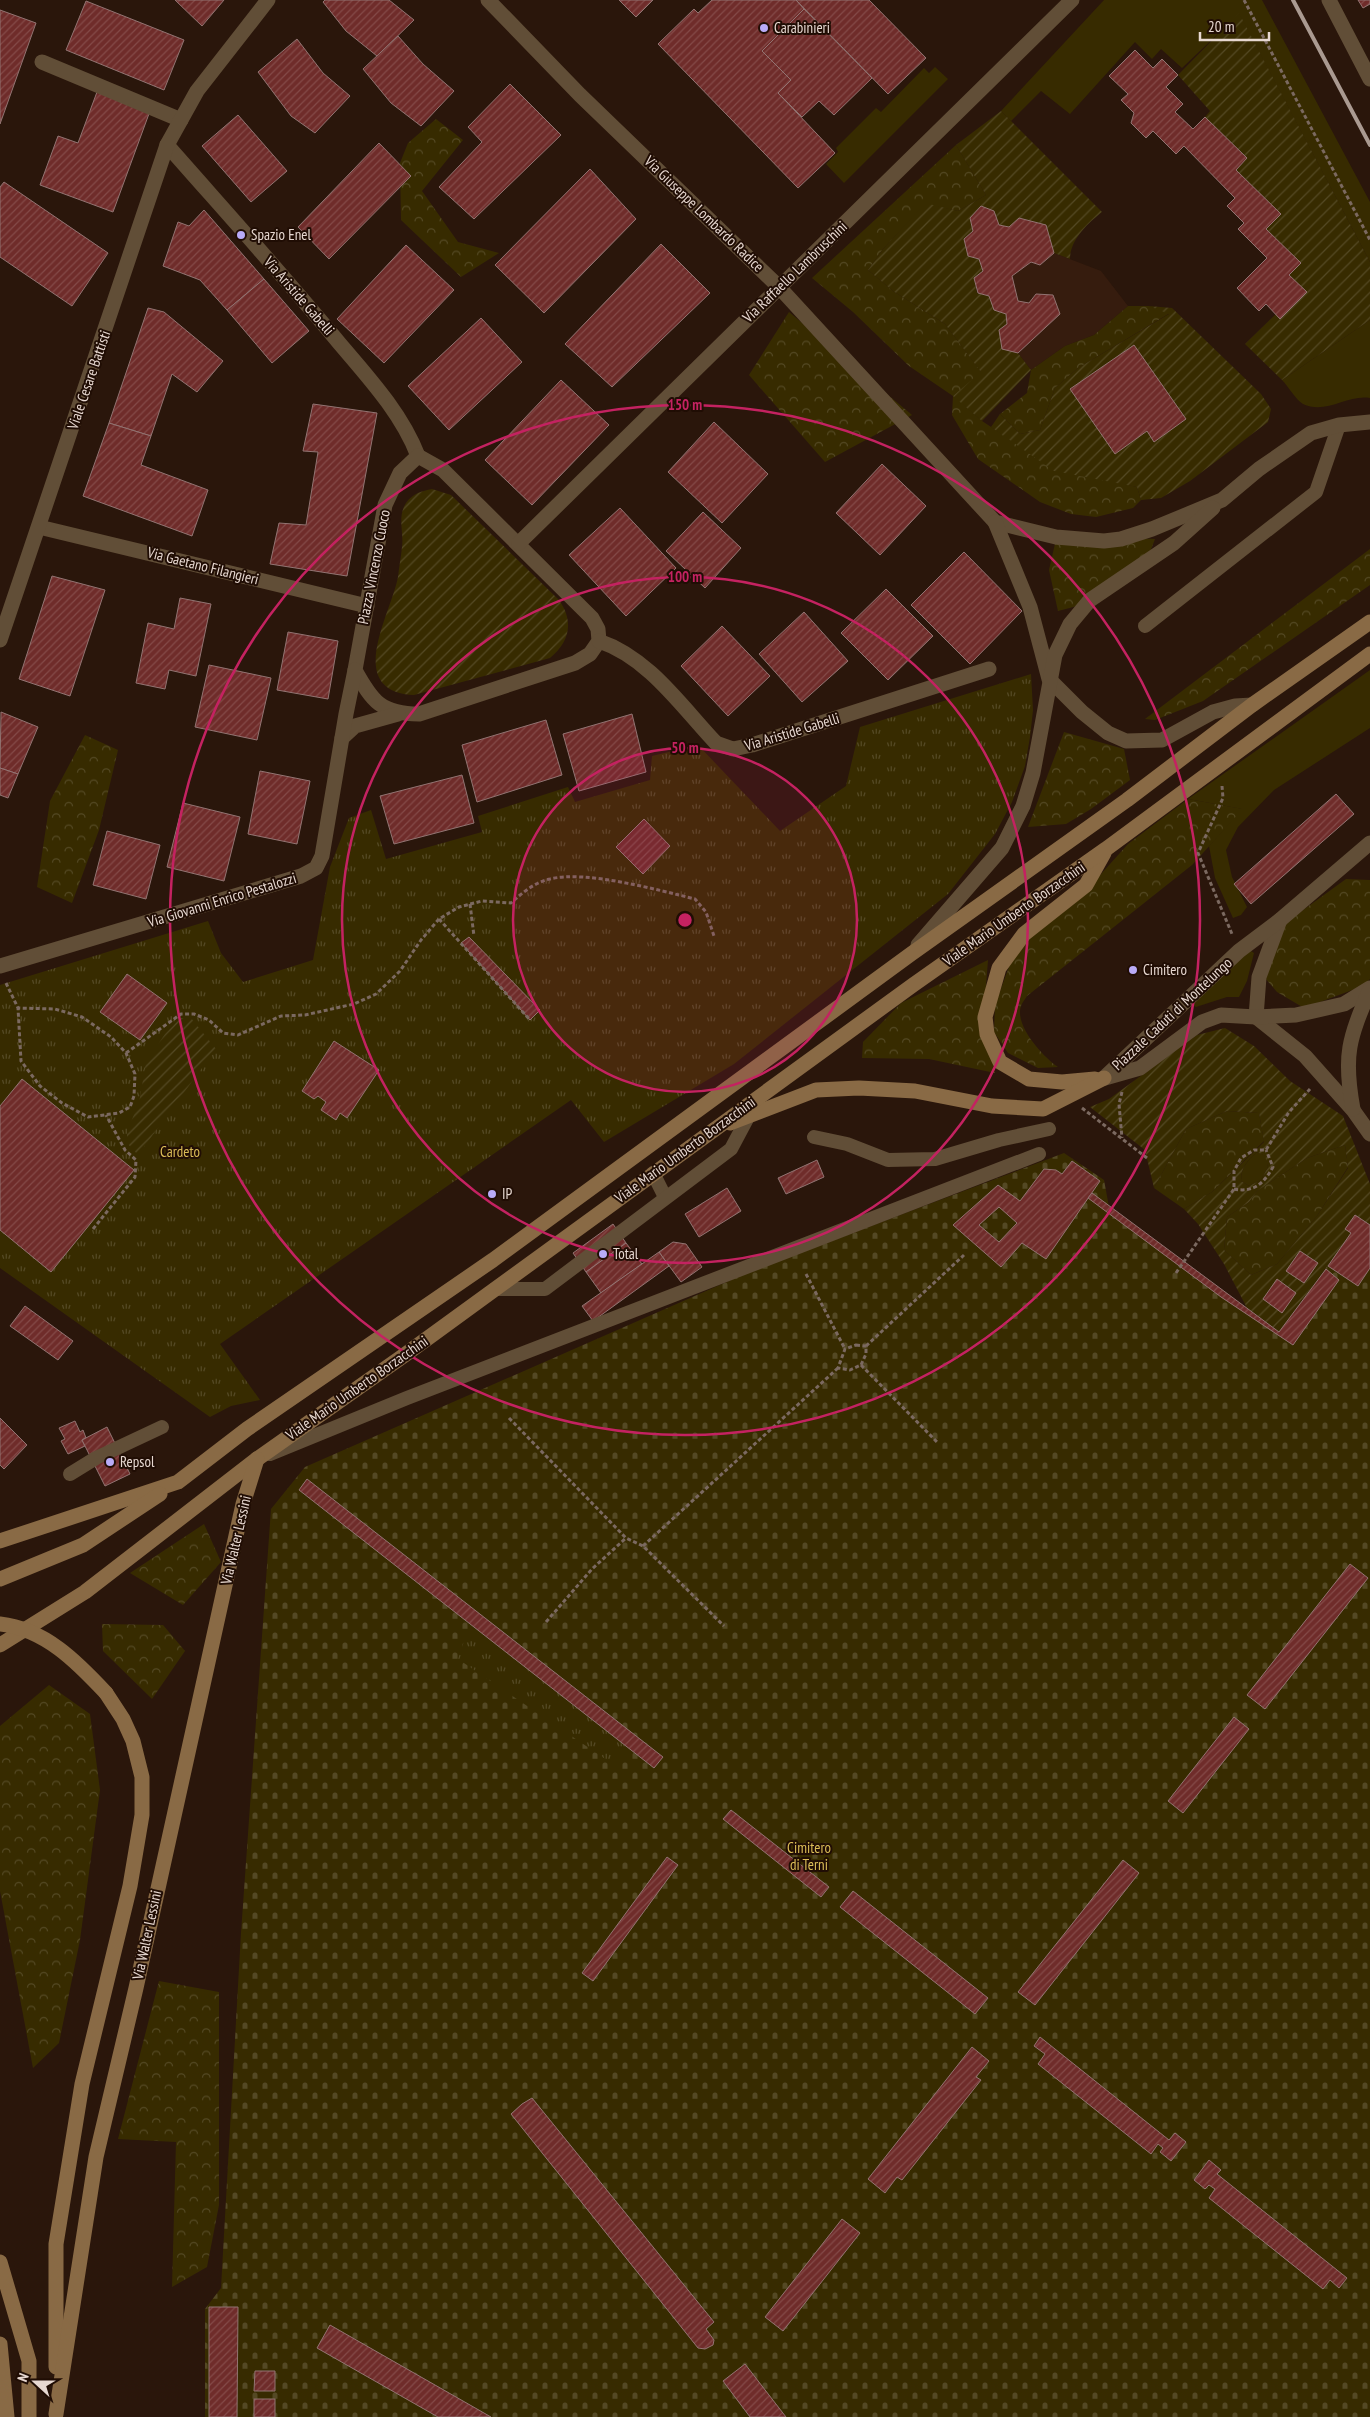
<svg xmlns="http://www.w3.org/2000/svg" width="1370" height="2417" font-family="'PT Sans Narrow',sans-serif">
	<defs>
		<pattern id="forest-crowns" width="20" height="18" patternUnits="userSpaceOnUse" patternTransform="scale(1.25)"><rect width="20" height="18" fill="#372b00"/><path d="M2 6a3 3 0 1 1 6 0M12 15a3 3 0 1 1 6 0" fill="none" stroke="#544924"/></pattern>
		<pattern id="cemetery-stones" width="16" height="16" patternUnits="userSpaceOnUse" patternTransform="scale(1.25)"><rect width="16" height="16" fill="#372b00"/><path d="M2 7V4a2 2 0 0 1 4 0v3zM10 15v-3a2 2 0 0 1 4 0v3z" fill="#544924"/></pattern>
		<pattern id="park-tufts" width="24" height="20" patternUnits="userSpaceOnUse" patternTransform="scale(1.25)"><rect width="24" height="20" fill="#372b00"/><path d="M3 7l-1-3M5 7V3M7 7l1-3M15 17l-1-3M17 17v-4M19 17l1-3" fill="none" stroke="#544924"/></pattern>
		<pattern id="garden-furrows" width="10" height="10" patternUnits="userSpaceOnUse" patternTransform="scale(1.25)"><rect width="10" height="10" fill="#372b00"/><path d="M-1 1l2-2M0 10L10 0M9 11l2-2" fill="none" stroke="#544924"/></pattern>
		<pattern id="building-hatch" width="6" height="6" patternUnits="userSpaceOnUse" patternTransform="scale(1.25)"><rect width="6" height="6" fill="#6f2c2a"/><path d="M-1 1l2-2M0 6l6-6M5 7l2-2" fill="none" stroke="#844a48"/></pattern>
	</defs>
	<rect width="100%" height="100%" fill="#2a160b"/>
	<path fill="#361c0e" d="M1054,253L1101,271L1128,306L1094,335L1065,346L1031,370L1018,353L1060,314L1053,295L1036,294L1029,303L1018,301L1012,276L1031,262L1040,265Z"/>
	<g fill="#372b00">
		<path d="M1104,0H1262L1370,202V262L1239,14L1182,68L1161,49L1152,59L1135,42L1070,114L1041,91L1011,121L1001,111Z"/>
		<path d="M935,67L948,79L844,183L826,164L838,152L836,148L876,108L881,112L924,68L929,73Z"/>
		<path d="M1370,320V398C1348,394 1326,415 1303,404C1296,400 1288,386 1282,380Z"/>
		<path d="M1370,670V728L1274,790L1238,827L1226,850L1232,877L1247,907L1241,915L1233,918L1215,878L1209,846L1242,809L1188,799Z"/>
		<path d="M1248,949L1254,953L1247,981L1239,997H1227L1196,1007L1191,1004Z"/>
		<path d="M1257,1152L1266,1156L1268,1167L1261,1180L1249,1186L1241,1181C1241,1167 1247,1161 1257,1152Z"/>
	</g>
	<g fill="url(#forest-crowns)">
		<path d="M436,119L463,140L422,191L458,242L499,253L461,277L401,220L400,163L408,143Z"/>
		<path d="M956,145L986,195L958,211L925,204L883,249L868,270L893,291L945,324L982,373L954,396L982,421L1017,444L1111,481L1137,487L1141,500L1133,508L1096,517L1071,514L1040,502L978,459L952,415L953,396L909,366L853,312L812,278Z"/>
		<path d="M1128,306H1149L1170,313L1078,368L1055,388L1040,430L1020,434L1000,414L1027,393L1031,370L1065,346L1094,335Z"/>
		<path d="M789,312L912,415L825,462L749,375Z"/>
		<path d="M1057,535L1155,539L1145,565L1085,604L1058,611L1049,570Z"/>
		<path d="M1370,549V585L1203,701L1155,720L1145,719Z"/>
		<path d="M1064,732L1124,749L1130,780L1091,809L1066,824L1028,827Z"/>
		<path d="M85,735L118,750L99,830L72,903L37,887L50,801Z"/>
		<path d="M1188,799L1243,809L1192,865L1027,996C1025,999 1022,1003 1021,1006C1014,1025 1043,1057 1058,1067L1038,1068L1008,1053L994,1032L995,1005L1010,964L1031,937L1074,904L1128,844Z"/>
		<path d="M1346,879L1370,880V979L1363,986L1304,1008L1277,992L1265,978L1270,934Z"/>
		<path d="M988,960L984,1012L995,1073L929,1059L862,1058L863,1042L901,1003Z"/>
		<path d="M1227,1111L1259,1113L1264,1141L1212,1192L1184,1209L1154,1188L1186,1129Z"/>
		<path d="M1345,1145L1348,1167L1317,1216L1277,1264L1251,1275L1224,1250L1227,1217L1249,1202L1257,1191L1307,1158Z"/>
		<path d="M204,1524L221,1562L183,1605L130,1573Z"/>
		<path d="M102,1624L163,1625L185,1651L152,1699L103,1651Z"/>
		<path d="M49,1685L90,1714L100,1790L80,1940L59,2043L33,2068L0,1891V1726Z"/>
		<path d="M159,1981L219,1992V2205L207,2267L172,2287L176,2142L118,2139Z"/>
	</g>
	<path fill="url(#cemetery-stones)" d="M1064,1153L1104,1180L1109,1207L1279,1332L1351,1233L1346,1229L1355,1215L1370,1225V2417H205V2309L221,2288L241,1933L271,1509L305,1467L747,1273Z"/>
	<g fill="url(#park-tufts)">
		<path d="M1031,674L1033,710L1030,737L1025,766L1012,802L995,834L948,894L734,1064L604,1142L571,1100L220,1344L260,1400L231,1406L210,1417L0,1268V985L208,921L221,953L243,982L313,960L330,867L349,818L371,810L386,859L482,832L478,816L568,787L575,802L650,780L652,756L698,745L780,831L846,786L860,727Z"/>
		<path d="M470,1623L630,1749L617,1767L458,1659Z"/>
	</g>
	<g fill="url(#garden-furrows)" fill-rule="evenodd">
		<path d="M1239,13L1370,262V320L1282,380L1245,344L1276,314L1281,318L1306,292L1289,275L1301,263L1266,229L1281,214L1236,170L1247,158L1205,117L1210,111L1178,75Z"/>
		<path d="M1001,111L1102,212C1088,223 1070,240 1070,259L1054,253L1046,225L1019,218L1009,227L999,225L994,211L981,206L970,218L973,231L964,239L968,256L979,259L983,271L974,278L977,293L989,296L994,310L1006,314L1007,324L999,330L1002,348L1018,353L1031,370L982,421L953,396L981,372L945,324L893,291L868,270L883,249L925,203L958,211L986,195L956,145Z"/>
		<path d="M1149,306L1172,308L1261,394L1271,409L1268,422L1190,481L1161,498L1141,500L1137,487L1054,471L991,427L1000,414L1020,434L1040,430L1055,388L1078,368L1169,314Z"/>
		<path d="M432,489L451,495L559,600C574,621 570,642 550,658L414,695C343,691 391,614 398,577C399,567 401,557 402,547C404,532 397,517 406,503C413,493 422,491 432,489Z"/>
		<path d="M180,1018H191L216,1049L138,1155L127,1143V1131L139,1103L146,1062L165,1034Z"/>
		<path d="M1225,1028L1254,1046L1290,1081L1343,1116L1370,1184V1225L1355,1215L1346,1229L1351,1233L1279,1332L1247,1308L1224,1264L1198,1224L1184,1209L1212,1192L1264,1142L1259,1113L1227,1111L1186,1129L1154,1188L1145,1150L1090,1107L1109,1099L1197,1035ZM1345,1145L1348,1168L1317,1216L1277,1264L1251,1275L1224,1250L1227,1217L1249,1202L1257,1191L1307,1158ZM1257,1152L1265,1156L1268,1167L1261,1180L1249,1186L1241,1181C1241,1167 1247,1161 1257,1152Z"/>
	</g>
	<g fill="url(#building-hatch)" stroke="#927472" fill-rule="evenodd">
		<path d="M175,0H224L202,26Z"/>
		<path d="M325,0H389L414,20L377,56L346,31L323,2Z"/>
		<path d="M619,0H653L636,17Z"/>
		<path d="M712,0H796L804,9L762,51L791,80L778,93L835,153L798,188L658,44L694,9L698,13Z"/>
		<path d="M796,0H869L926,58L888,94Z"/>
		<path d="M1358,0H1370V4L1363,8Z"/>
		<path d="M86,1L184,40L164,90L66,50Z"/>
		<path d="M804,9L872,78L834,115L819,101L802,117L778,93L791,80L762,51Z"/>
		<path d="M0,10L36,23L0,124Z"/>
		<path d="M398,36L423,64L454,91L421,126L391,103L363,69Z"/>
		<path d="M297,39L323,73L350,96L315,133L291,116L258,72Z"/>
		<path d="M1135,50L1153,68L1162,59L1178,75L1166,87L1183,104L1175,112L1193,129L1205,117L1247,158L1236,170L1281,214L1266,229L1301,263L1289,275L1307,292L1280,319L1266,304L1259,311L1237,288L1267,258L1238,229L1244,223L1227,206L1235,198L1184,146L1176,154L1153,131L1146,138L1131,123L1134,113L1121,100L1128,94L1109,76Z"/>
		<path d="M510,84L561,135L474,219L439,187L482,142L468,127Z"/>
		<path d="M97,92L150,111L113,212L40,185L58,136L78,143Z"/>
		<path d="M238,115L287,171L251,202L202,146Z"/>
		<path d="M379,143L411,176L329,259L298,227Z"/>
		<path d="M590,169L636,219L544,313L495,265Z"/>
		<path d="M4,182L108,253L72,306L0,257V187Z"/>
		<path d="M981,206L994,211L999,225L1009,227L1019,218L1046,225L1054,253L1040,265L1031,262L1012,276L1018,301L1029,303L1036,294L1053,295L1060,314L1018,353L1002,349L999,330L1007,324L1006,314L994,310L989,296L978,293L974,278L983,271L979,259L968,256L964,239L973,231L970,218Z"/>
		<path d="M204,210L264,279L227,310L200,280L163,266L178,222L189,226Z"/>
		<path d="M661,244L710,293L612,387L565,344Z"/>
		<path d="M406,245L454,290L384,363L337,319Z"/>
		<path d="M264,279L309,331L272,363L227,310Z"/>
		<path d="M148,308L164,312L223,361L197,392L172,374L151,436L109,423Z"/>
		<path d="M481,318L522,362L449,430L408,386Z"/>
		<path d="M1134,345L1186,419L1154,442L1147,431L1115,454L1070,389Z"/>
		<path d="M561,380L609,425L532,505L485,460Z"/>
		<path d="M313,404L377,413L347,576L270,564L279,523L306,525L318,452L303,451Z"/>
		<path d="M714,422L768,474L722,523L668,472Z"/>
		<path d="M109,423L151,436L141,465L208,490L192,536L83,496Z"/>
		<path d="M882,464L926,506L880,555L836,513Z"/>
		<path d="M620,508L676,568L626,616L569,555Z"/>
		<path d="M703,512L741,548L705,588L666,551Z"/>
		<path d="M964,552L1022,611L970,664L911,605Z"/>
		<path d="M52,576L105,590L70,696L19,679Z"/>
		<path d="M886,589L933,636L888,680L841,633Z"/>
		<path d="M180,598L211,604L196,676L169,670L165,689L136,683L148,623L174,629Z"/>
		<path d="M804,612L848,661L802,702L759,654Z"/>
		<path d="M722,626L770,676L728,716L681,666Z"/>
		<path d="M288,632L338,641L328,699L277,690Z"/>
		<path d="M209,665L271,678L257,740L195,727Z"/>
		<path d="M1,712L38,727L18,774L0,768Z"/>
		<path d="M632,714L646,772L579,791L563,734Z"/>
		<path d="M546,720L562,775L477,802L462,745Z"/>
		<path d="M0,768L18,774L8,798L0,795Z"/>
		<path d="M260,771L310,781L297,844L248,834Z"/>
		<path d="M462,775L474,823L394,844L380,796Z"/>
		<path d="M1336,794L1354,814L1251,904L1234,884Z"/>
		<path d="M183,803L240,817L224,881L167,867Z"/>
		<path d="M644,819L670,846L643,874L616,847Z"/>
		<path d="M107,831L160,845L146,899L93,885Z"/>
		<path d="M469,937L540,1010L530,1020L461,943Z"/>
		<path d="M127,974L167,1003L140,1040L100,1012Z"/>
		<path d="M334,1041L379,1070L347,1118L340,1113L336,1120L321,1110L326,1102L318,1096L314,1099L302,1091Z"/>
		<path d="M22,1079L134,1170L51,1272L0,1230V1106Z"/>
		<path d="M817,1160L824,1177L786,1194L778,1178Z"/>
		<path d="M1072,1161L1100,1181L1046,1259L1022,1243L1001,1267L953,1225L998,1185L1020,1201L1044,1169L1056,1170L1062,1174ZM999,1207L1017,1223L999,1242L979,1225Z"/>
		<path d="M727,1188L741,1211L699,1237L685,1214Z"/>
		<path d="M1092,1193L1279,1332L1326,1269L1339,1280L1293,1345L1221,1297L1088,1198Z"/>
		<path d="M1355,1215L1370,1225V1268L1358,1286L1328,1266L1351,1233L1345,1229Z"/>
		<path d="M613,1224L626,1243L586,1272L573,1253Z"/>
		<path d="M673,1242L686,1244L702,1267L681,1282L659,1252Z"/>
		<path d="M626,1243L642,1264L601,1293L586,1272Z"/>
		<path d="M1300,1251L1318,1263L1304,1283L1286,1271Z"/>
		<path d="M659,1252L669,1266L593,1321L582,1306Z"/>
		<path d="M1277,1279L1296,1293L1282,1313L1263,1299Z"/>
		<path d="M25,1306L73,1341L58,1360L10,1326Z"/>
		<path d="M0,1418L27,1445L4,1469L0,1465Z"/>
		<path d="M75,1421L80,1432L83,1430L86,1438L82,1440L85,1446L68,1454L61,1441L65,1439L59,1428Z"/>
		<path d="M107,1427L130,1474L105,1486L82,1440Z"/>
		<path d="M307,1479L663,1757L654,1768L299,1490Z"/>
		<path d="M1350,1564L1368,1578L1265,1709L1247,1695Z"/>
		<path d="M1234,1717L1249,1729L1183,1813L1168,1801Z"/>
		<path d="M731,1810L829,1887L821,1897L723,1819Z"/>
		<path d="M667,1857L678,1865L593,1981L582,1973Z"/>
		<path d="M1123,1860L1139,1873L1035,2005L1018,1992Z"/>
		<path d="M853,1891L988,1998L975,2014L840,1907Z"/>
		<path d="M1040,2037L1169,2140L1175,2133L1186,2142L1171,2161L1160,2152L1163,2148L1158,2144L1151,2154L1038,2064L1045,2054L1034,2046Z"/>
		<path d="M972,2047L989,2061L976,2077L981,2080L902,2180L897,2177L885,2193L868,2179Z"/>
		<path d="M532,2098L714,2322L706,2329L714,2340L713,2345L705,2349L698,2348L511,2114L522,2104Z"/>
		<path d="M1209,2160L1221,2170L1217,2174L1347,2278L1339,2288L1330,2280L1323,2289L1209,2198L1215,2189L1209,2185L1205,2189L1194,2180Z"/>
		<path d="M842,2219L860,2233L783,2331L765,2317Z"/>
		<path d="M209,2307H238L237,2417H209Z"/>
		<path d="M330,2325L491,2417H438L317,2348Z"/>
		<path d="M745,2364L786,2417H750L723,2381Z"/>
		<path d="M255,2371H275V2391H254Z"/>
		<rect x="254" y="2399" width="21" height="18"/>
	</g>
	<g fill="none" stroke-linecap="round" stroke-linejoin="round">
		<g stroke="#7b6960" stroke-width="3" stroke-dasharray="4 2.5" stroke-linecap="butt">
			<path d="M1244,0L1370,240"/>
			<path d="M1222,786L1223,798L1198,853L1232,934"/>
			<path d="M470,904L474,936"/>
			<path d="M439,919L530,1020"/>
			<path d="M6,983L18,1008L21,1061L40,1086L62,1103L88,1117L119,1113L130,1107L134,1096L135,1074L126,1053L111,1037L82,1017L55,1009L18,1008"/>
			<path d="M126,1053L181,1014H194L209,1020L223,1033L238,1035L281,1016L305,1015L354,1004L376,994L400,971L421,940L439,919L459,907L482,901L511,903C522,893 535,882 550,879C586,870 658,890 695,899L706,912L714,936"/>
			<path d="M1122,1092L1119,1104L1122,1138"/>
			<path d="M1082,1108L1147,1158"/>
			<path d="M1234,1189C1254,1193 1264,1183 1273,1167L1266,1150"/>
			<path d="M93,1229L135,1177L136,1160L125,1150L106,1115"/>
			<path d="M1176,1273L1234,1189V1171L1241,1158L1254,1150H1266L1289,1112L1310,1089"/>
			<path d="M806,1274L845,1349"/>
			<path d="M856,1345L866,1346V1354L861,1365L850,1370L838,1368L845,1349Z"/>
			<path d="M866,1346L964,1255"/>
			<path d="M861,1365L937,1442"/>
			<path d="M509,1418L626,1538L643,1546L724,1626"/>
			<path d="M643,1546L838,1368"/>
			<path d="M546,1622L592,1569L626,1538"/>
		</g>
		<g stroke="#614e37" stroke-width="14">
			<path d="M1145,626L1316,492L1339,425"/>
			<path d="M814,1137L847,1144L888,1160L935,1159L999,1140L1049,1129"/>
			<path d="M653,1173L665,1197"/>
			<path d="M495,1289H545L731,1149L748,1117"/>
			<path d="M270,1454L407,1398L1039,1154"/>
			<path d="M70,1474L96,1458L162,1427"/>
		</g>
		<g stroke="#614e37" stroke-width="15">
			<path d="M488,0L580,95L779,287L995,522L1056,537L1104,541L1121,539L1152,529L1222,500L1259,469L1311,433L1339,425L1370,422"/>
			<path d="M1329,0L1370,79"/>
			<path d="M42,62L181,120"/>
			<path d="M167,145C225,211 284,276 340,344C369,378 402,414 418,456"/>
			<path d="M418,456L443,470L592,618L598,629L599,641L590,654L575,663L419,714C381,714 372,701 355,670L385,505L400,473Z"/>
			<path d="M995,522L1030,607L1049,679L1082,712L1108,733L1126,741L1162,740L1213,712L1235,706L1252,705"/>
			<path d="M39,527L367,606"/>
			<path d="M519,543L1072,0"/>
			<path d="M0,640L167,145L197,91L268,0"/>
			<path d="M599,641C649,658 681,706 716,743L733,749L752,745L989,669"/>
			<path d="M342,738L355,726L398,714"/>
			<path d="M1280,920L1259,977L1256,1017L1305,1056L1353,1110L1370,1134"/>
			<path d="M918,945L1002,848L1023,806L1033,773L1055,655L1070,624L1090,600L1174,543L1213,508"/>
			<path d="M0,966L301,876L316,868L322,856L346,714L355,670"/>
			<path d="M1104,1078L1239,951L1280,920L1370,843"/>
			<path d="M1105,1078L1140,1068L1202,1022L1221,1015L1256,1017L1296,1015L1344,1004L1370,988"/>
			<path d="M1353,1109C1343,1055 1349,1039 1370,989"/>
		</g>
		<g stroke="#896a45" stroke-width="15">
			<path d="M1095,1079L1062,1082L1029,1079L1000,1062L987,1034L985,1017L999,968L1024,934L1086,885L1104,853"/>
			<path d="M730,1123L816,1090L859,1088L915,1091L992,1106L1043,1109L1104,1078"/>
			<path d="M0,1541L178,1482L247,1429L493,1260L911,954L1127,800L1252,705L1370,622"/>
			<path d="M0,1579L83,1545L160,1494"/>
			<path d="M0,1645L85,1592L257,1459L406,1354L913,985L1106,849L1370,654"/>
			<path d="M0,2262L29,2361V2417"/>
			<path d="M0,2344L7,2417"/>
			<path d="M56,2367V2244L82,2084L130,1886L142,1815V1777L133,1741L123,1719L106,1693"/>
			<path d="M56,2414L96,2157L136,1988L243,1504L257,1459"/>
		</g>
		<path stroke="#aa9a91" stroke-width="4" d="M1293,0L1370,145"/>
		<path stroke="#896a45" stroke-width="15" d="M0,1624C45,1629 77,1662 106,1693"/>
	</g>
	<circle cx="685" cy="920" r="172" fill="#c42261" fill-opacity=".12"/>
	<g fill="none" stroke="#c42261" stroke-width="2.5">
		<circle cx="685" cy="920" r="172"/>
		<circle cx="685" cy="920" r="343"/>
		<circle cx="685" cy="920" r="515"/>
	</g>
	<g fill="#b9abf7" stroke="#200d04" stroke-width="2">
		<circle cx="764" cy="28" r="5"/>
		<circle cx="241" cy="235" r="5"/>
		<circle cx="1133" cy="970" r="5"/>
		<circle cx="492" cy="1194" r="5"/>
		<circle cx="603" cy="1254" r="5"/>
		<circle cx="110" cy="1462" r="5"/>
	</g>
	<g text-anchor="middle" stroke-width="4" stroke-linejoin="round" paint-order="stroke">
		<g font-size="15" fill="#e7d8d1" stroke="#200d04" text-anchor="start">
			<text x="774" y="33">Carabinieri</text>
			<text x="251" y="240">Spazio Enel</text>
			<text x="1143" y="975">Cimitero</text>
			<text x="502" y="1199">IP</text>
			<text x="613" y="1259">Total</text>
			<text x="120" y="1467">Repsol</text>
		</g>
		<g font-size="15" fill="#e7d8d1" stroke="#200d04">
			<text transform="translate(704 214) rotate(44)" y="5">Via Giuseppe Lombardo Radice</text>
			<text transform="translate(795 272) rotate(-44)" y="5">Via Raffaello Lambruschini</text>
			<text transform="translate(299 296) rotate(49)" y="5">Via Aristide Gabelli</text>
			<text transform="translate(89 380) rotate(-71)" y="5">Viale Cesare Battisti</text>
			<text transform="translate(203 566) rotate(14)" y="5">Via Gaetano Filangieri</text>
			<text transform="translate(374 567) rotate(-79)" y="5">Piazza Vincenzo Cuoco</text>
			<text transform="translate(792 732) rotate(-17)" y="5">Via Aristide Gabelli</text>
			<text transform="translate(222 900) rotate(-17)" y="5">Via Giovanni Enrico Pestalozzi</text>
			<text transform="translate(1014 914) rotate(-35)" y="5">Viale Mario Umberto Borzacchini</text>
			<text transform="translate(1172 1014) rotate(-43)" y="5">Piazzale Caduti di Montelungo</text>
			<text transform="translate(685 1150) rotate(-36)" y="5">Viale Mario Umberto Borzacchini</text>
			<text transform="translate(357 1388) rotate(-35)" y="5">Viale Mario Umberto Borzacchini</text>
			<text transform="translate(236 1540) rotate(-77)" y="5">Via Walter Lessini</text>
			<text transform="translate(147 1935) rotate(-78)" y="5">Via Walter Lessini</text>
		</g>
		<g font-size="15" fill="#dbbd57" stroke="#200d04">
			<text x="180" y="1157">Cardeto</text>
			<text x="809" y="1853">Cimitero<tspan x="809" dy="17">di Terni</tspan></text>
		</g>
	</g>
	<circle cx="685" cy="920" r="8" fill="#c42261" stroke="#200d04" stroke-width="2.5"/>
	<g font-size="15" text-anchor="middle" font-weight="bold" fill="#c42261" stroke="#200d04" stroke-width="4" stroke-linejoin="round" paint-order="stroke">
		<text x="685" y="410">150 m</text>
		<text x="685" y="582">100 m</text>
		<text x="685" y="753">50 m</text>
	</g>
	<g transform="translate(35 2382) rotate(291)" stroke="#200d04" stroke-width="4" paint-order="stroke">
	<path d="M0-4L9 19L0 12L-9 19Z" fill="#e7d8d1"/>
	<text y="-8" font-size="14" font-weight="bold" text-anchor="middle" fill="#e7d8d1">N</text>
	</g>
	<path d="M1200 32v8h69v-8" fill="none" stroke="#e7d8d1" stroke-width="2.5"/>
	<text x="1208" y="32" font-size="15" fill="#e7d8d1" stroke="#200d04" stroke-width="4" paint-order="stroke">20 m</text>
</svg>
